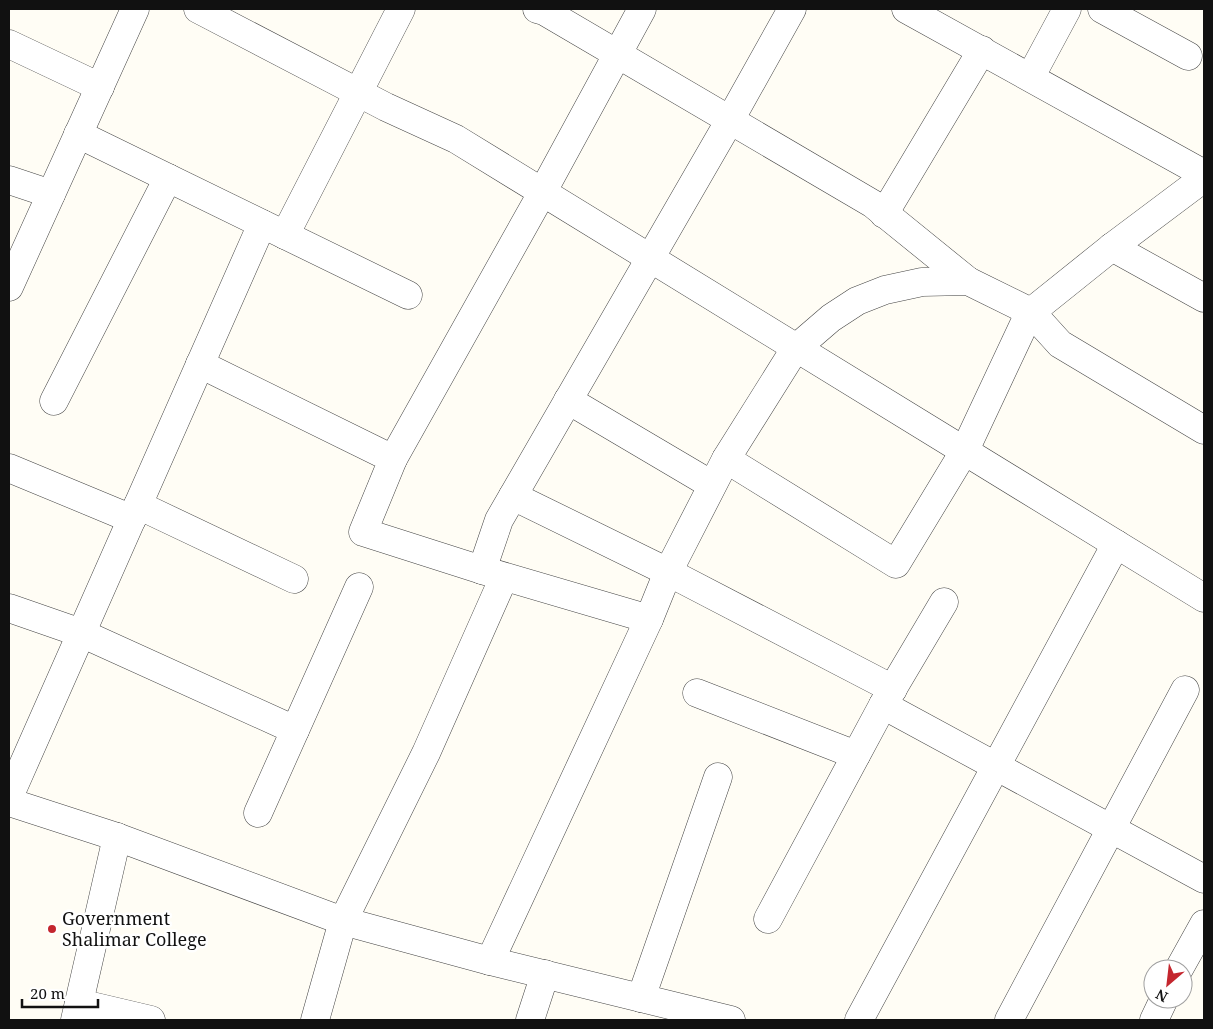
<svg xmlns="http://www.w3.org/2000/svg" width="1213" height="1029" font-family="'Noto Serif',serif">
	<rect width="100%" height="100%" fill="#fffdf5"/>
	<g fill="none" stroke-linecap="round" stroke-linejoin="round">
		<g stroke="#444" stroke-width="29">
			<g id="minor">
				<path d="M198,9L386,107L456,139L1204,598"/>
				<path d="M537,9L544,11L873,204L968,281"/>
				<path d="M906,9L1204,174"/>
				<path d="M1102,9L1188,56"/>
				<path d="M9,44L100,87"/>
				<path d="M1031,76L1067,9"/>
				<path d="M78,134L408,295"/>
				<path d="M9,180L51,194"/>
				<path d="M884,214L982,50"/>
				<path d="M285,235L401,9"/>
				<path d="M1112,247L1204,298"/>
				<path d="M9,287L135,9"/>
				<path d="M200,364L393,459L363,532L482,570L649,619"/>
				<path d="M568,400L712,485"/>
				<path d="M54,401L168,178"/>
				<path d="M393,459L542,193L642,9"/>
				<path d="M726,459L896,564L965,450L1026,320L1031,312L1112,247L1204,178"/>
				<path d="M9,468L132,519"/>
				<path d="M513,496L668,572L893,689"/>
				<path d="M138,505L294,579"/>
				<path d="M482,570L499,520L730,120L792,9"/>
				<path d="M9,608L81,633L295,730"/>
				<path d="M697,693L856,755"/>
				<path d="M883,705L1204,879"/>
				<path d="M9,797L262,224"/>
				<path d="M9,802L117,837L343,921L490,961L731,1020"/>
				<path d="M258,813L359,587"/>
				<path d="M768,919L883,705L944,602"/>
				<path d="M490,961L649,619L668,572L726,459L795,349L831,318L857,301L885,290L922,282L968,281L1031,312L1060,344L1204,430"/>
				<path d="M1179,969L1204,924"/>
				<path d="M641,998L718,777"/>
				<path d="M79,1003L151,1020"/>
				<path d="M75,1020L117,837"/>
				<path d="M315,1020L343,921L426,753L504,577"/>
				<path d="M530,1020L545,974"/>
				<path d="M859,1020L1116,544"/>
				<path d="M1009,1020L1185,690"/>
				<path d="M1154,1020L1164,999"/>
			</g>
		</g>
		<use href="#minor" stroke="#fff" stroke-width="28"/>
	</g>
	<circle fill="#c4262e" stroke="#fff" stroke-width="2" cx="52" cy="929" r="5"/>
	<g text-anchor="middle" stroke-width="5" stroke-linejoin="round" paint-order="stroke">
		<g font-size="18" fill="#111" stroke="#fff" text-anchor="start">
			<text x="62" y="925">Government<tspan x="62" dy="21">Shalimar College</tspan></text>
		</g>
	</g>
	<rect width="1213" height="1029" fill="none" stroke="#111111" stroke-width="20"/>
	<g transform="translate(1168 984) rotate(208)"><circle r="24" fill="#ffffff" stroke="#a0a0a0"/>
	<path d="M0-4L9 19L0 12L-9 19Z" fill="#c4262e"/>
	<text y="-8" font-size="14" font-weight="bold" text-anchor="middle" fill="#111111">N</text>
	</g>
	<path d="M22 999v8h76v-8" fill="none" stroke="#111111" stroke-width="2.5"/>
	<text x="30" y="999" font-size="15" fill="#111111" stroke="#ffffff" stroke-width="4" paint-order="stroke">20 m</text>
</svg>
